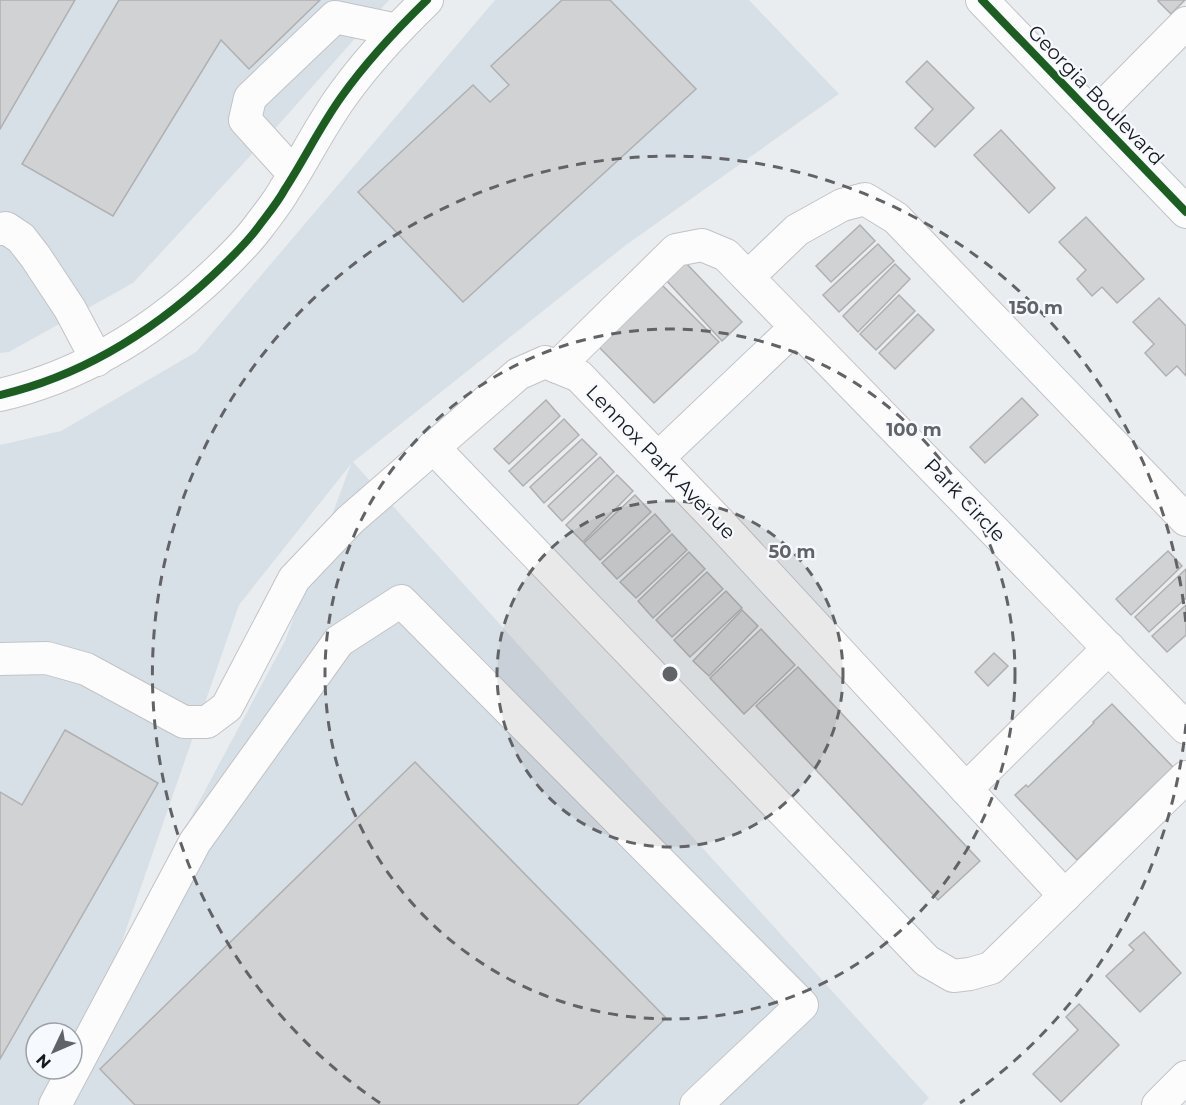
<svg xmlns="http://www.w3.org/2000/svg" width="1186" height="1105" font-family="Montserrat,sans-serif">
	<rect width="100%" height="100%" fill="#eaedf0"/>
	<g fill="#d8e0e7" fill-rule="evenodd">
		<path d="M0,0H389L266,139L133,283L9,352L0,353Z"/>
		<path d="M495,0H749L839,94L626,245L353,462L929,1098L922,1105H0V445L61,431L196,352ZM351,464L285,641L118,953L239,605ZM36,1033H72V1069H36Z"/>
	</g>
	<g fill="#d1d2d3" stroke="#b0b0b2" stroke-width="1.5">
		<path d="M0,0H75L0,129Z"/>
		<path d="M119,0H320L249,69L221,40L113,216L22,164Z"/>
		<path d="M562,0H610L696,89L463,302L358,192L473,85L490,102L509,85L491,66Z"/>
		<path d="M1159,0H1185L1171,14L1158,1Z"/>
		<path d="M927,61L974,108L935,147L915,128L933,109L906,82Z"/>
		<path d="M1001,130L1055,188L1029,213L974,155Z"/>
		<path d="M1086,217L1144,279L1117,303L1102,287L1092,296L1077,279L1086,270L1059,242Z"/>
		<path d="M860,225L875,241L831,282L816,266Z"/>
		<path d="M878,244L894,261L839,312L823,295Z"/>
		<path d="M685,262L742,322L722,341L666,280Z"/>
		<path d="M895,264L910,279L858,332L843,316Z"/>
		<path d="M660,283L719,342L654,403L596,344Z"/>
		<path d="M899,295L915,311L876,350L860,334Z"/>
		<path d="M1159,298L1186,326V376L1177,366L1166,376L1145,353L1154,344L1133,322Z"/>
		<path d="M918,314L934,330L895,369L879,353Z"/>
		<path d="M1022,398L1038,415L985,463L970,447Z"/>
		<path d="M546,400L560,416L509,464L494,449Z"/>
		<path d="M564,419L579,435L523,486L509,471Z"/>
		<path d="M582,439L597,454L544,503L530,487Z"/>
		<path d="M600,457L614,472L562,521L548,506Z"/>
		<path d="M617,475L633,491L583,542L566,525Z"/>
		<path d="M635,495L651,512L600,560L584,543Z"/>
		<path d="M655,514L670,531L617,579L602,563Z"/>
		<path d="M672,534L687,550L636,598L620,582Z"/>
		<path d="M1168,551L1182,566L1131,615L1116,599Z"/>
		<path d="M689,552L705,569L653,618L638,601Z"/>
		<path d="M1186,569V598L1149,632L1135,617Z"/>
		<path d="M707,572L723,589L672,637L656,620Z"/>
		<path d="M726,591L742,608L690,657L674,640Z"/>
		<path d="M1186,605V635L1167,652L1152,636Z"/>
		<path d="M742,610L758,626L709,676L693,661Z"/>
		<path d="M761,629L795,665L744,714L710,678Z"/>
		<path d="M994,653L1008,666L988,686L975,672Z"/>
		<path d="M798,667L980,861L938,900L756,706Z"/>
		<path d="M1112,704L1173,767L1077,860L1015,795L1026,785L1028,787L1094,723L1093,722Z"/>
		<path d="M65,730L158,783L0,1059V792L22,805Z"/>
		<path d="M415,762L666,1018L577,1105H135L100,1069Z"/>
		<path d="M1144,932L1181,973L1140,1012L1106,976L1134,950L1129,945Z"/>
		<path d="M1079,1004L1119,1045L1061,1102L1033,1074L1078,1030L1066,1017Z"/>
	</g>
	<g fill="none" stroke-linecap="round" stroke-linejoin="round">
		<g stroke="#c1c3c6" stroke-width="34">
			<g id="minor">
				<path d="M982,0L1186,212"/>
				<path d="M1094,116L1186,23"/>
				<path d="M294,174L245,120L250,98L335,17L397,30"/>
				<path d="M0,229L6,228L21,238L35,256L70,309L97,360"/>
				<path d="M748,277L797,230L842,205L865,199L896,218L1186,520"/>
				<path d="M557,367L676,250L702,245L726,255L1186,728"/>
				<path d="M0,395C81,376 152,332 212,276C228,261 246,244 259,226C268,214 278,202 285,189C305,158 321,125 342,96C367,61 396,30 427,0"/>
				<path d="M433,447L927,961L953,976L970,974L991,968L1186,777"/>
				<path d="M658,458L796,327"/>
				<path d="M0,659L47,658L86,669L184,722H207L227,707L294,579L350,520L518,374L545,362L579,376L720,523L1065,896"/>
				<path d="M966,789L1109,648"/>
				<path d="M55,1105L195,842L339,641L401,601L802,1005L696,1105"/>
				<path d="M1158,1105L1186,1077"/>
			</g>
		</g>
		<use href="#minor" stroke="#fcfcfd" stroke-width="32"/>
		<g stroke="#f6faff" stroke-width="11">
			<g id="cycleway">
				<path d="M982,0L1186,212"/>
				<path d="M0,395C81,376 152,332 212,276C228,261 246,244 259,226C268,214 278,202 285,189C305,158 321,125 342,96C367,61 396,30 427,0"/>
			</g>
		</g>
		<use href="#cycleway" stroke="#1b5e20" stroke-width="8"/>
	</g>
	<circle cx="670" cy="674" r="173" fill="#626366" fill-opacity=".12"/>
	<g fill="none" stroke="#626366" stroke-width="3" stroke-dasharray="10 8">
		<circle cx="670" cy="674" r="173"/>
		<circle cx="670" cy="674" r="345"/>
		<path d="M1186 724A518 518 0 0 1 960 1103M380 1103A518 518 0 1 1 1186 624"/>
	</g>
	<g text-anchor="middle" stroke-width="4.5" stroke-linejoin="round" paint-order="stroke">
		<g font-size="20" fill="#18191b" stroke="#f6faff">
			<text transform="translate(1096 95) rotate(46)" y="7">Georgia Boulevard</text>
			<text transform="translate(661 462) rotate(46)" y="7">Lennox Park Avenue</text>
			<text transform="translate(965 500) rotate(46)" y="7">Park Circle</text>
		</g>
	</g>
	<circle cx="670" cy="674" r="9" fill="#626366" stroke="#f6faff" stroke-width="3"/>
	<g font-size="18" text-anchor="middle" font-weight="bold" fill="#626366" stroke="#f6faff" stroke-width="4.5" stroke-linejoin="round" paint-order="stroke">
		<text x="1036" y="314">150 m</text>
		<text x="914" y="436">100 m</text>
		<text x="792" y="558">50 m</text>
	</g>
	<g transform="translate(54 1051) rotate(226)"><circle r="28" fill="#f6faff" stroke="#9da0a4" stroke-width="1.5"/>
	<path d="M0-4.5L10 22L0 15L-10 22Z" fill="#626366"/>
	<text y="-9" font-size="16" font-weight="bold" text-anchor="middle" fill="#18191b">N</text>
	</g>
</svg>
